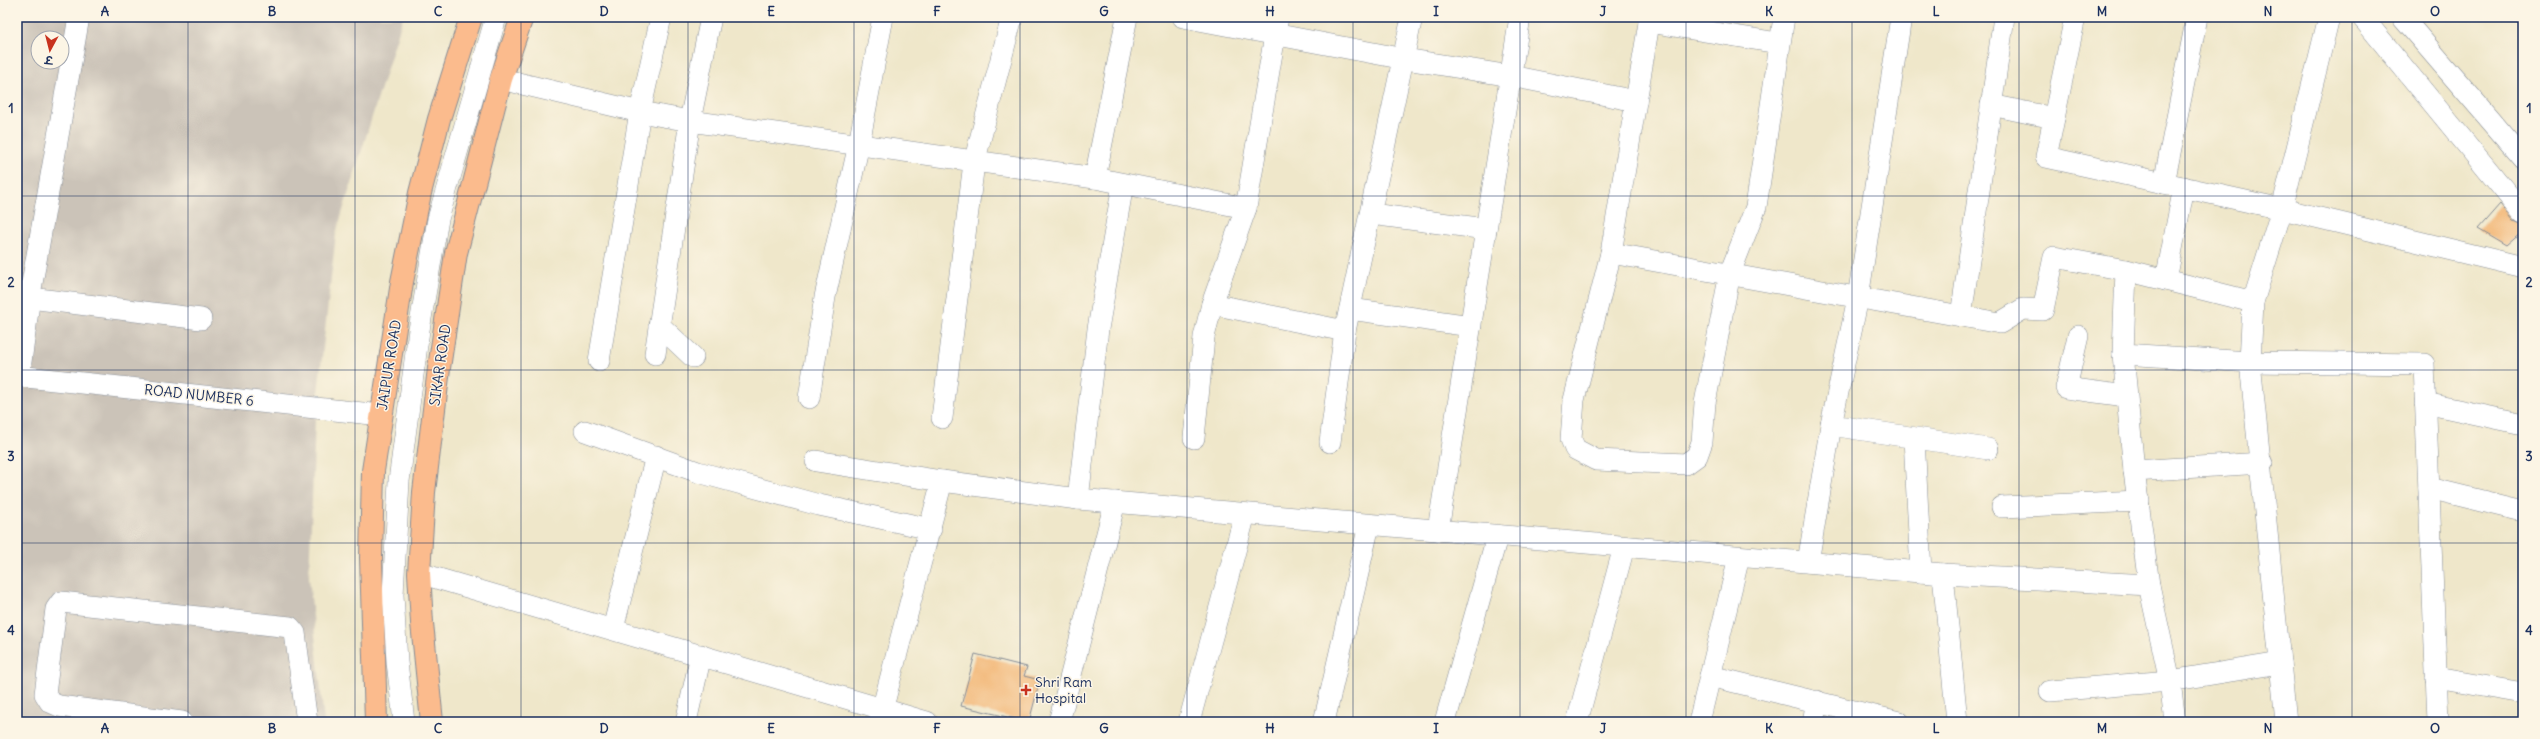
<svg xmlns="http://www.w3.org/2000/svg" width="2540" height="739" font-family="Delius,'Playpen Sans Deva',sans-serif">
	<rect width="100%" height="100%" fill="#fcf5e5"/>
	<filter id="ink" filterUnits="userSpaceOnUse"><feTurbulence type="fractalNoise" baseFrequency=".025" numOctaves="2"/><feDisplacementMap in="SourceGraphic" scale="8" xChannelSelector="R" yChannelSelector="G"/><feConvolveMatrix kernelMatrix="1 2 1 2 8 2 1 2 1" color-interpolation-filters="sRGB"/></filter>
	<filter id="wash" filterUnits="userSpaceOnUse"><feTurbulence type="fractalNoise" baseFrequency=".012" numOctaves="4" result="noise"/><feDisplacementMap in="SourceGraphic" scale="16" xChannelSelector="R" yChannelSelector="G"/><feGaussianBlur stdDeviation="0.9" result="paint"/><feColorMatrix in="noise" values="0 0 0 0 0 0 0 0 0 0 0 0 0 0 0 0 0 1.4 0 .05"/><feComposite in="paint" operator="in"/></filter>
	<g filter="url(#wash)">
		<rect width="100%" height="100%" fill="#efe7ca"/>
		<path fill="#cbc3b8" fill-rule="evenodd" d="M17,17H403L336,233L315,419L309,578L324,722H17ZM38,38H62V62H38Z"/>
		<g id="blocks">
			<g fill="#f2b573">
				<path d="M2500,204L2514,221L2523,225V232L2507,246L2478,229Z"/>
				<path d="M975,654L1027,667L1024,676L1040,680L1029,722L961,706Z"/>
			</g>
		</g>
	</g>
	<g filter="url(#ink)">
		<use href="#blocks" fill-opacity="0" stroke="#858b94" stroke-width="1"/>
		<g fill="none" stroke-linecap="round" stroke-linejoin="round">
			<g stroke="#858b94" stroke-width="22">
				<g id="minor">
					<path d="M1183,17L1405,59L1511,76L1636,101"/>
					<path d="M1650,17L1611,253L1574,400L1571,439L1575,449L1596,460L1686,464L1697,456L1702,442L1705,403L1730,273L1756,207L1784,17"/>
					<path d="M2075,17L2046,157L2282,209L2523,267"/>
					<path d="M2362,17L2523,213"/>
					<path d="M2402,17L2523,158"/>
					<path d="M1649,22L1778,43"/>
					<path d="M501,79L640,112L690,121L1095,178L1246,208"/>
					<path d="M1991,105L2054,118"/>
					<path d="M1095,178L1127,17"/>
					<path d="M2164,183L2197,17"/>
					<path d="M1371,214L1486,229"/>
					<path d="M1611,253L2000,323L2023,309L2043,310L2054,257L2126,270"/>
					<path d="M2166,280L2184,187"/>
					<path d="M30,298L201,319"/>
					<path d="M1212,304L1345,331"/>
					<path d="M1350,309L1471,326"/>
					<path d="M1961,316L2004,17"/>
					<path d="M659,325L693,357"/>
					<path d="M2078,336L2066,388L2126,396"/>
					<path d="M655,354L690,121L711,17"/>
					<path d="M2123,354L2250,362L2424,364L2438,722"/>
					<path d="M599,361L640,112L661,17"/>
					<path d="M17,376L381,415"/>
					<path d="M19,376L31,289L79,17"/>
					<path d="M809,398L825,297L859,144L883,17"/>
					<path d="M2425,403L2523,424"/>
					<path d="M942,418L974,163L1012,17"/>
					<path d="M1831,425L1988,449"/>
					<path d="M585,431L698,472L819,505L931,529"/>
					<path d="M1194,438L1204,337L1212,304L1246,208L1278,17"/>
					<path d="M1914,438L1921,572"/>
					<path d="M1330,442L1345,331L1412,17"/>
					<path d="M816,461L942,481L1078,499L1943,574L2149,585"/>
					<path d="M2134,471L2262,463"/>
					<path d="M2429,488L2523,511"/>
					<path d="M1078,499L1098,329L1123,184"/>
					<path d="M2002,507L2139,501"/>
					<path d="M1438,530L1520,17"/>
					<path d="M1808,562L1831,425L1858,298L1901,17"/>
					<path d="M419,573L927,722"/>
					<path d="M1943,574L1957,722"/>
					<path d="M613,629L656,456"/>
					<path d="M1710,676L1899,722"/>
					<path d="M2436,678L2523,693"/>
					<path d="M2050,691L2170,681L2280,663"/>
					<path d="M182,722L59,706L50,702L45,694L56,609L61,602L290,627L295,633L307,722"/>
					<path d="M404,722L397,662L393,595L399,481L419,330L438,219L496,17"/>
					<path d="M686,722L701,655"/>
					<path d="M879,722L942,481"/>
					<path d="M1059,722L1115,502"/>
					<path d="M1189,722L1245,514"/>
					<path d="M1324,722L1369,525"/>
					<path d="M1445,722L1497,537"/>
					<path d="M1577,722L1624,547"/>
					<path d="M1699,722L1739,557"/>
					<path d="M1813,722L1817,701"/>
					<path d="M2175,722L2170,681L2149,585L2134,471L2123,354L2126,270L2253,302"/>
					<path d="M2286,722L2250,362L2253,302L2282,209L2329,17"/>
				</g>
			</g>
			<g stroke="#858b94" stroke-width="24">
				<g id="major">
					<path d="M376,722L371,558L373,471L402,282L420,193L439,119L471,17"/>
					<path d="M432,722L422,623L419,573L424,492L439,368L456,253L501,79L522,17"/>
				</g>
			</g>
			<use href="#minor" stroke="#fff" stroke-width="21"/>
			<use href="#major" stroke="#fbbb8d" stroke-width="22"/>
		</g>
	</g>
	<path fill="none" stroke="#1b2f5e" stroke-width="1" stroke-opacity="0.55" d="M188,17V722M355,17V722M521,17V722M688,17V722M854,17V722M1020,17V722M1187,17V722M1353,17V722M1520,17V722M1686,17V722M1852,17V722M2019,17V722M2185,17V722M2352,17V722M17,196H2523M17,370H2523M17,543H2523"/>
	<path fill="#c8321e" stroke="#fcf5e5" stroke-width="1.5" d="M1024 684h4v4h4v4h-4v4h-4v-4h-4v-4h4z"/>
	<g text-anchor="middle" stroke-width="3" stroke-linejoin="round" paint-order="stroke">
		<g font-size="14" fill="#1b2f5e" stroke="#fcf5e5">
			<text transform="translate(389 365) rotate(-81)" y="5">JAIPUR ROAD</text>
			<text transform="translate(440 365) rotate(-82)" y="5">SIKAR ROAD</text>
			<text transform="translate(199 395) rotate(6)" y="5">ROAD NUMBER 6</text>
		</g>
		<g font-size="14" fill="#1b2f5e" stroke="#fcf5e5" text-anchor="start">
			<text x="1035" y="687">Shri Ram<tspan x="1035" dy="16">Hospital</tspan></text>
		</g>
	</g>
	<rect width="2540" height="739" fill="none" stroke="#fcf5e5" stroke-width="44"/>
	<g transform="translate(50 50) rotate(187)"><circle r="19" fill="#fcf5e5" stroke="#a2a6af"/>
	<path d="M0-3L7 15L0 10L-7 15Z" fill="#c8321e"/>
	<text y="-6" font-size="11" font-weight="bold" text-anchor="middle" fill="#1b2f5e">उ</text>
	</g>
	<rect x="22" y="22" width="2496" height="695" fill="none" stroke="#1b2f5e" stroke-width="1.5"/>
	<g font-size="13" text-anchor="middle" font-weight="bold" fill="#1b2f5e">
		<text x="105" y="16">A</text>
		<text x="272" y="16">B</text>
		<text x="438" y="16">C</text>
		<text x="604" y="16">D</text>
		<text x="771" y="16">E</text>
		<text x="937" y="16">F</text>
		<text x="1104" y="16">G</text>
		<text x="1270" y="16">H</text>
		<text x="1436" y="16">I</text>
		<text x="1603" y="16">J</text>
		<text x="1769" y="16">K</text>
		<text x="1936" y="16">L</text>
		<text x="2102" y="16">M</text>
		<text x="2268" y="16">N</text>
		<text x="2435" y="16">O</text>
		<text x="11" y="113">1</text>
		<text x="2529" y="113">1</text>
		<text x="11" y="287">2</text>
		<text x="2529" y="287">2</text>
		<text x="11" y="461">3</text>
		<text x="2529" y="461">3</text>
		<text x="11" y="635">4</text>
		<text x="2529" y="635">4</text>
		<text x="105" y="733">A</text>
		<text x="272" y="733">B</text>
		<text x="438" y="733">C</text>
		<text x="604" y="733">D</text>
		<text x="771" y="733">E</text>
		<text x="937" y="733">F</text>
		<text x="1104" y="733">G</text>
		<text x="1270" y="733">H</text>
		<text x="1436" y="733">I</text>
		<text x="1603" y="733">J</text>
		<text x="1769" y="733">K</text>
		<text x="1936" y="733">L</text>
		<text x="2102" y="733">M</text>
		<text x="2268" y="733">N</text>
		<text x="2435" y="733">O</text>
	</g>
</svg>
